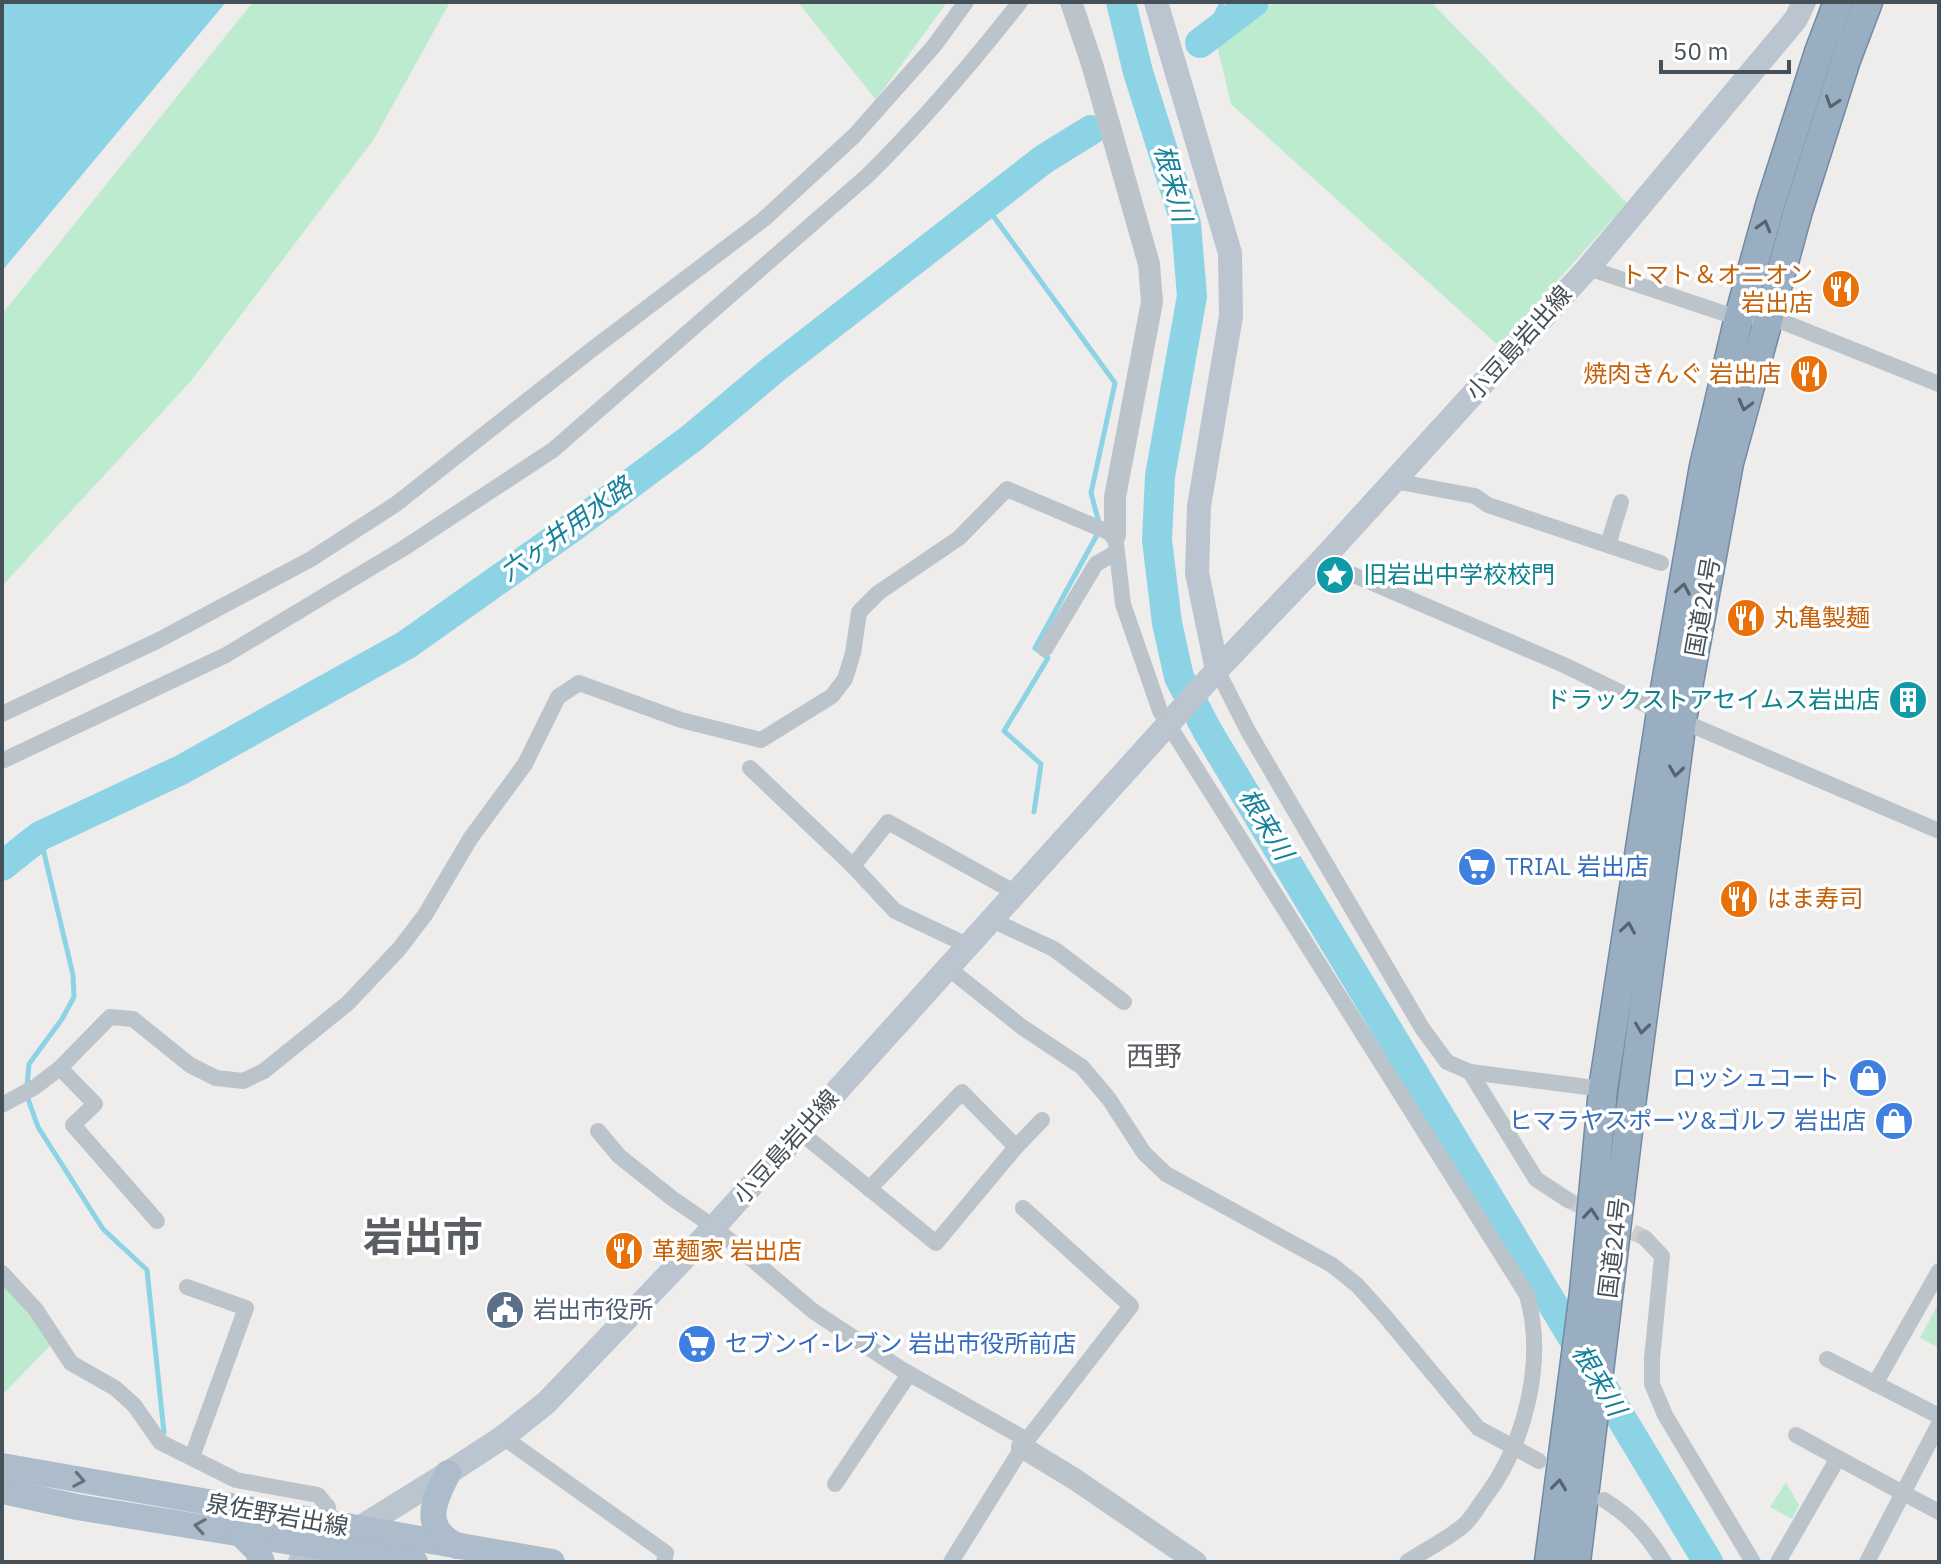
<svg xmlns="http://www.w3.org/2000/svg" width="1941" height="1564" font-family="'IBM Plex Sans','Noto Sans JP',sans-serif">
	<rect width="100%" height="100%" fill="#efecec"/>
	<g fill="#bcebcf">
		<path d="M253,2H450L374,139L191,381L2,586V314Z"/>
		<path d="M798,2H947L876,100Z"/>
		<path d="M1275,2H1431L1627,203L1499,346L1231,104L1217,45Z"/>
		<path d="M2,1269L50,1346L2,1395Z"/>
		<path d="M1939,1302V1348L1920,1338Z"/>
		<path d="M1786,1482L1799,1505L1792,1519L1770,1507Z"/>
	</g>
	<path fill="#8cd3e6" d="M2,2H226L2,271Z"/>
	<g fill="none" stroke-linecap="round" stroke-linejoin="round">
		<g stroke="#8cd3e6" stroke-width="5">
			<path d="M1200,43L1223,2"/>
			<path d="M986,206L1115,383L1091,493L1099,523"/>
			<path d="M1034,812L1041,764L1004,731L1048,658L1035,648L1098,533"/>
			<path d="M27,1086L29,1064L62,1019L74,997L73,975L40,836"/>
			<path d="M27,1096L38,1127L103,1229L147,1270L164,1433"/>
		</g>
		<g stroke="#8cd3e6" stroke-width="30">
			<path d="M1121,2L1138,72L1186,224L1192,296L1160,476L1157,540L1167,623L1179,677L1208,732L1708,1562"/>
			<path d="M1200,43L1254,2"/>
			<path d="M2,866L40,836L181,770L406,645L574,526L693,437L774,369L1044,159L1091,130"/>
		</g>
		<path stroke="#cdcdcf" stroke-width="16" stroke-dasharray="16 8" stroke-linecap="butt" d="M1568,1200L1645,1238"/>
		<g stroke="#728aa5" stroke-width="31">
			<g id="trunk">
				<path d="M1549,1562L1584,1292L1603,1089L1661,712L1704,466L1739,317L1771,202L1819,52L1838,2"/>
				<path d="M1576,1562L1632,1098L1682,720L1729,463L1798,211L1846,60L1868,2"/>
			</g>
		</g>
		<g stroke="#bcc4cb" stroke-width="16">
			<path d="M1588,268L1723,313L1739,317L1768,316L1939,384"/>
			<path d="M1394,481L1475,496L1488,505L1661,563"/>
			<path d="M1608,545L1621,502"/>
			<path d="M1321,561L1564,665L1661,712L1939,831"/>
			<path d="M1045,649L1096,564L1117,552"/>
			<path d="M1217,670L1248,731L1422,1028L1447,1062L1470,1072L1603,1089"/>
			<path d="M2,714L157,641L311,559L396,504L590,351L764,219L854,136L934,46L966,2"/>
			<path d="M2,761L226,655L404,548L553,450L867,176C922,122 972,63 1020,2"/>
			<path d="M750,768L853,866L895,911L969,946"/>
			<path d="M853,866L888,822L1016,893"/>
			<path d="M992,920L1054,949L1124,1002"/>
			<path d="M948,968L1022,1027L1082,1067L1109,1099L1144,1153L1166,1174L1332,1265L1357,1285L1384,1315L1478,1428L1539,1461"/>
			<path d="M60,1068L95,1104L73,1125L157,1221"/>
			<path d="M1470,1072L1536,1179L1568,1200"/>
			<path d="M2,1105L35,1087L60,1068L110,1017L133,1019L190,1065L216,1078L243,1081L264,1071L348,1003L399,949L425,915L470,839L525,764L558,697L579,683L681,720L761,740L832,696L845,679L853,653L859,612L878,593L959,538L1007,489L1115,535L1123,604L1160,711L1527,1295C1546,1362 1525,1445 1483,1500C1477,1508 1472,1518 1464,1525C1448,1539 1425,1550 1407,1562"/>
			<path d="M598,1131L619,1156L673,1199L714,1227L813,1311L901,1369L1027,1440L951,1562"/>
			<path d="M800,1132L936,1243L1016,1147"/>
			<path d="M869,1189L962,1092L1016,1147L1042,1120"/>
			<path d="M1023,1208L1131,1306L1027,1440"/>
			<path d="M1645,1238L1662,1256L1652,1359V1384L1665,1415L1753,1562"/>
			<path d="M2,1273L36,1310L71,1363L115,1388L134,1405L160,1442L236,1480L318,1495L328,1507L329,1525"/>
			<path d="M187,1287L246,1308L192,1457"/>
			<path d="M1827,1359L1939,1416"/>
			<path d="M1875,1384L1939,1271"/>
			<path d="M1796,1435L1838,1458"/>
			<path d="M503,1437L666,1553L664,1562"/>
			<path d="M835,1484L909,1374"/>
			<path d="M1604,1500C1633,1518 1646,1534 1664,1562"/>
			<path d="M1778,1562L1838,1458L1903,1493L1939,1424"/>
			<path d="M1867,1562L1903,1493L1939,1512"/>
		</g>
		<g stroke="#bcc4cb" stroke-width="22">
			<path d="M1071,2L1092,64L1149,264L1152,302L1115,497V535"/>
			<path d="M1022,1447L1076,1480L1196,1562"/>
		</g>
		<g stroke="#bbc5d0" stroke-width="24">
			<path d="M1156,2L1230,253L1231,316L1199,506L1197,573L1217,670"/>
			<path d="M300,1562L358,1529L448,1473L503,1437L546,1403L714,1227L1217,670L1321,561L1588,268L1796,19L1804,2"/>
		</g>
		<g stroke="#adbcca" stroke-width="26">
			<path d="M2,1466L552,1562"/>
			<path d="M448,1473C433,1503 421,1527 457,1546"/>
			<path d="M2,1491L77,1507L415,1562"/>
			<path d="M240,1533L257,1550L262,1562"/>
		</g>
		<use href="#trunk" stroke="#9aaec2" stroke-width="28"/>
	</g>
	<defs><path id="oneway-chevron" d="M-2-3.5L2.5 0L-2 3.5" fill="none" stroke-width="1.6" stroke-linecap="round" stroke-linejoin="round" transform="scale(2)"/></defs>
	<g stroke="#57636e">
		<use href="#oneway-chevron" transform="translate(1832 102) rotate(108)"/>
		<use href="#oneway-chevron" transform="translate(1764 226) rotate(-74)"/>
		<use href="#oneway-chevron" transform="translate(1745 405) rotate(105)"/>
		<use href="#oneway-chevron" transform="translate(1683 589) rotate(-80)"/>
		<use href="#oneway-chevron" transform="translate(1676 771) rotate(98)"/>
		<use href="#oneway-chevron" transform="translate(1628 928) rotate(-81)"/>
		<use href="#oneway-chevron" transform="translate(1642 1028) rotate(98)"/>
		<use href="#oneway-chevron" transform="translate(1591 1214) rotate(-85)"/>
		<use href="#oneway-chevron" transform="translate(1559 1485) rotate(-83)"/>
	</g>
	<g stroke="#65707b">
		<use href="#oneway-chevron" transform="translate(79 1480) rotate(10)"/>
		<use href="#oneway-chevron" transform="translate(200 1526) rotate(-171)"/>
	</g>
	<defs>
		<g id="restaurant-disc" transform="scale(2)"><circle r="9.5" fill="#e8710a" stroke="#fff"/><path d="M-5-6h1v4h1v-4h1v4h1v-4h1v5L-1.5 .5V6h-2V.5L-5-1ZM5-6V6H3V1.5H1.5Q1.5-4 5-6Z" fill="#fff"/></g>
		<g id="sight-disc" transform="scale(2)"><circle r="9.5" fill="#0f9aa8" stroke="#fff"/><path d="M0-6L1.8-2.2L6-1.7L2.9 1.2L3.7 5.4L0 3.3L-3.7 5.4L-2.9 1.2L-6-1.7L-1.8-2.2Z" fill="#fff"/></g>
		<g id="building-disc" transform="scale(2)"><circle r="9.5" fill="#0f9aa8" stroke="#fff"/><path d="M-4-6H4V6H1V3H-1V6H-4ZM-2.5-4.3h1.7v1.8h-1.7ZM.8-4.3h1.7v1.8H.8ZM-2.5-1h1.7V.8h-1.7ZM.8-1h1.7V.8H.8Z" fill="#fff"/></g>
		<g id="supermarket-disc" transform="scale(2)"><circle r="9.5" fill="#3f7fe0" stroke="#fff"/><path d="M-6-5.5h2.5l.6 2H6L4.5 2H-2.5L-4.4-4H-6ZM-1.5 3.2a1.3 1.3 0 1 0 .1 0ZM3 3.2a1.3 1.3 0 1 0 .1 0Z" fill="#fff"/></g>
		<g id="shop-disc" transform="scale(2)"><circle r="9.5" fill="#3f7fe0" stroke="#fff"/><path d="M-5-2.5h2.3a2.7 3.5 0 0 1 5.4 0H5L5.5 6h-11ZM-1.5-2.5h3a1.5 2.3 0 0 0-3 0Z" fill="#fff"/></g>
		<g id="civic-disc" transform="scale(2)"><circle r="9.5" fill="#5c6f8a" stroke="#fff"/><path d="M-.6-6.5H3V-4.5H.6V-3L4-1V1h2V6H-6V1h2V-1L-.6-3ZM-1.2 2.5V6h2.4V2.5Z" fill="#fff"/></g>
	</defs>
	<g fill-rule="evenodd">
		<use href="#restaurant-disc" x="1841" y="289"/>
		<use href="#restaurant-disc" x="1809" y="374"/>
		<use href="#sight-disc" x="1335" y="575"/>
		<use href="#restaurant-disc" x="1746" y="618"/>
		<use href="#building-disc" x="1908" y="700"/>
		<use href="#supermarket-disc" x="1477" y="867"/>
		<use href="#restaurant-disc" x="1739" y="899"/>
		<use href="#shop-disc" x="1868" y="1078"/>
		<use href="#shop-disc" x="1894" y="1121"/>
		<use href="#restaurant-disc" x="624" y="1251"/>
		<use href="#civic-disc" x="505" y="1310"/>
		<use href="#supermarket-disc" x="697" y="1344"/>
	</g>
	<g text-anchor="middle" stroke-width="7" stroke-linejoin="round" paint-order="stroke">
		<g font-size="24" fill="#c56008" stroke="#fff" text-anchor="start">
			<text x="1813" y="283" text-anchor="end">トマト＆オニオン<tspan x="1813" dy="28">岩出店</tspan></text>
			<text x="1781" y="382" text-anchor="end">焼肉きんぐ 岩出店</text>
			<text x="1774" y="626">丸亀製麺</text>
			<text x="1767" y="907">はま寿司</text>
			<text x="652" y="1259">革麺家 岩出店</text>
		</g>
		<g font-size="24" fill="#465059" stroke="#fff">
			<text transform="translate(1519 343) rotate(-48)" y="8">小豆島岩出線</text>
			<text transform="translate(1703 607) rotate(-80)" y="8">国道24号</text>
			<text transform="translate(786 1147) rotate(-48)" y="8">小豆島岩出線</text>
			<text transform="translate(1614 1248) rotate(-83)" y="8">国道24号</text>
			<text transform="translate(277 1515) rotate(10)" y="8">泉佐野岩出線</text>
		</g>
		<g font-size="24" fill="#0d838f" stroke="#fff" text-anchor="start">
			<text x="1363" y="583">旧岩出中学校校門</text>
			<text x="1880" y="708" text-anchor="end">ドラックストアセイムス岩出店</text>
		</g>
		<g font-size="24" fill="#366cbe" stroke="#fff" text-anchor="start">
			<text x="1505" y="875">TRIAL 岩出店</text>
			<text x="1840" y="1086" text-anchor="end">ロッシュコート</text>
			<text x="1866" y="1129" text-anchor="end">ヒマラヤスポーツ&amp;ゴルフ 岩出店</text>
			<text x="725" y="1352">セブンイ-レブン 岩出市役所前店</text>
		</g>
		<g font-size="24" fill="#4e5e75" stroke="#fff" text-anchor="start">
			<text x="533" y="1318">岩出市役所</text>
		</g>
		<g font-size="26" font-style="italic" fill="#14819d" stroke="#fff">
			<text transform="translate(1173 183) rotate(75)" y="9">根来川</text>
			<text transform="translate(566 529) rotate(-36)" y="9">六ヶ井用水路</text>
			<text transform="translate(1266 824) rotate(59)" y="9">根来川</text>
			<text transform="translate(1599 1380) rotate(59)" y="9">根来川</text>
		</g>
		<g font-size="28" fill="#5a5d61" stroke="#fff">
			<text x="1154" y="1066">西野</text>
		</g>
		<g font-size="40" font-weight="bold" fill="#5a5d61" stroke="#fff">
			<text x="423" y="1251">岩出市</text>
		</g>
	</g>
	<rect width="1941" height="1564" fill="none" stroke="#465059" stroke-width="8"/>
	<path d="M1661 60v12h128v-12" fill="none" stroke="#465059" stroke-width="4"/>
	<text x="1673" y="60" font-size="24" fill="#465059" stroke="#ffffff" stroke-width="6" paint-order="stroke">50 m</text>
</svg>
